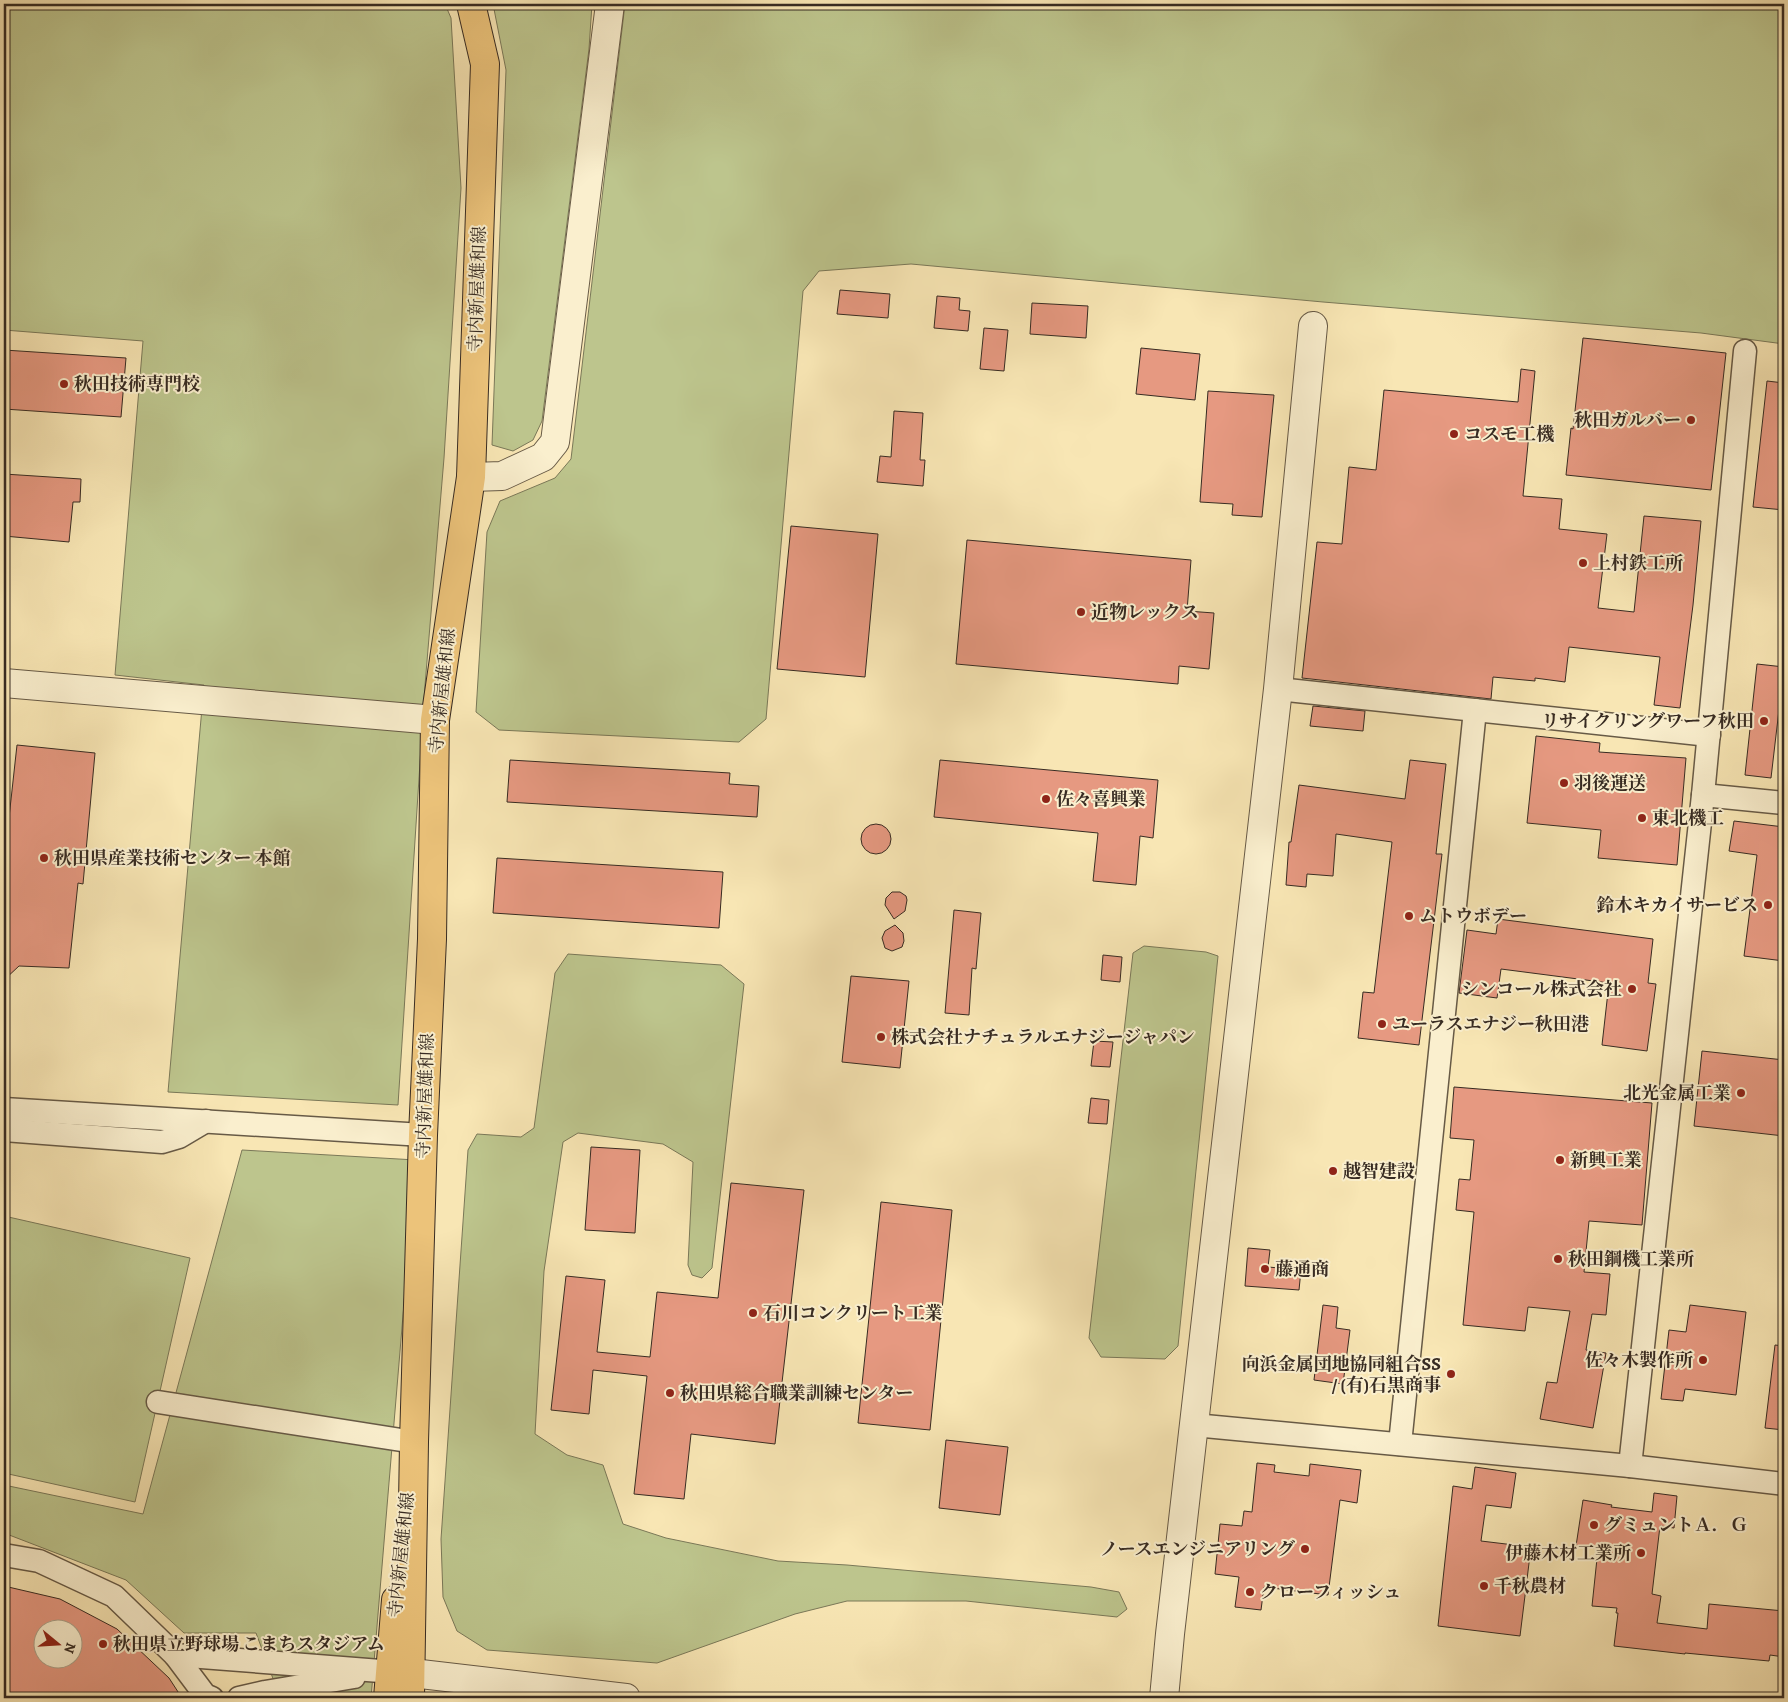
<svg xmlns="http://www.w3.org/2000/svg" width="1788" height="1702" font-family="Alegreya,'Noto Serif JP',serif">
	<rect width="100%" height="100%" fill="#f8e6b4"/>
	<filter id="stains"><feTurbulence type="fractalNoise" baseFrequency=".004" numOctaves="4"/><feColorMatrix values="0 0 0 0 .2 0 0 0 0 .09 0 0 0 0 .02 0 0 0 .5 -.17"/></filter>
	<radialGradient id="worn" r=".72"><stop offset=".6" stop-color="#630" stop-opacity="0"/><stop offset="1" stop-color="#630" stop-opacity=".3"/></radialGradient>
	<g fill="#bdc58d" stroke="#7a7858">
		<path d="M4,4H445L451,18L461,188L444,458L425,685L398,1105L168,1092L204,685L115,675L143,341L4,330Z"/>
		<path d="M493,4H592L589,49L542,421L533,440L513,451L492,445L506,70Z"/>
		<path d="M625,4H1784V344L1701,333L1323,302L911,264L819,271L803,291L766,719L739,742L499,730L476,712L487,532L500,501L555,478L571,459Z"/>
		<path d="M1144,946L1206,952L1218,956L1178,1346L1165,1359L1101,1357L1089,1338L1133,953Z"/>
		<path d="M568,954L721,965L744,984L712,1268L702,1278L692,1275L688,1265L693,1162L663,1144L578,1133L563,1142L544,1271L535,1434L567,1455L603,1465L623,1524L666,1538L778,1561L847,1565L1091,1587L1119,1592L1127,1609L1117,1617L966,1601H847L795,1614L657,1663L487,1650L457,1631L443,1597L441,1539L468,1150L477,1134L521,1137L534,1128L555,973Z"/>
		<path d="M242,1150L416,1160L371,1698H279L278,1692L256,1633H184L126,1580L4,1533V1485L143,1514Z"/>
		<path d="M4,1216L190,1258L135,1502L4,1473Z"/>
	</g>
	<g fill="#e69981" stroke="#372b22" fill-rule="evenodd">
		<path d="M840,290L890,294L888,318L837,314Z"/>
		<path d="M937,296L960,298L959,310L970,311L968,331L934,328Z"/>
		<path d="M1032,303L1088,306L1086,338L1030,334Z"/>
		<path d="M984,328L1008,330L1004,371L980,369Z"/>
		<path d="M1583,338L1726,353L1711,490L1566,475L1571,428L1573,429Z"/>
		<path d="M1141,348L1200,354L1195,400L1136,394Z"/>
		<path d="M4,350L126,358L121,417L4,409Z"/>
		<path d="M1521,369L1535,371L1523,496L1562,499L1559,529L1607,534L1598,608L1634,612L1644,516L1701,521L1693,605L1680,708L1654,705L1660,657L1569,647L1565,682L1535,678V681L1493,677L1491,699L1302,678L1317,542L1342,544L1349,467L1376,470L1384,390L1518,402Z"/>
		<path d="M1767,381L1784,383V510L1753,507Z"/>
		<path d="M1208,391L1274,395L1262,517L1232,515L1233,504L1200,502Z"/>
		<path d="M894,411L923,413L920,460H925L923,486L877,482L880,456L891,457Z"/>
		<path d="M4,474L81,479L80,502H73L69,542L4,536Z"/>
		<path d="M791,526L878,534L865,677L777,669Z"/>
		<path d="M967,540L1191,560L1187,611L1214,613L1209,669L1179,666L1178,684L956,664Z"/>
		<path d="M1757,664L1784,667L1771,778L1745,775Z"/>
		<path d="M1313,706L1365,711L1363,731L1310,726Z"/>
		<path d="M1536,736L1600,743L1599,752L1686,758L1677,865L1598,858L1601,830L1527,823Z"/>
		<path d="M17,745L95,753L83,884L78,883L69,968L19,966L4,980V903L7,863H4Z"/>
		<path d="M510,760L730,773L729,784L759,786L757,817L507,802Z"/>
		<path d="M940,760L1158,780L1153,838L1140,836L1136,885L1093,881L1098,833L934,817Z"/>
		<path d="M1410,760L1446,764L1436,854H1442L1419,1045L1358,1038L1363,992L1374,993L1392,842L1336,834L1333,876L1307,874L1306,887L1286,885L1289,842H1291L1299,785L1405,799Z"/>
		<path d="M1734,821L1784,827V961L1744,956L1757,855L1729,851Z"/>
		<circle cx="876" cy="839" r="15"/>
		<path d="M497,858L723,872L719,928L493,913Z"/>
		<path d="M892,892H900L906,896L907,900L905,911L894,919L885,905L886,898Z"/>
		<path d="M954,910L981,913L976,969L972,968L969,1015L945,1013Z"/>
		<path d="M1498,919L1653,939L1648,983L1656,984L1647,1051L1602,1045L1609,983L1501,969L1497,998L1459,993L1467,930L1496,934Z"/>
		<path d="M895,925L903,933L904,941L902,947L892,951L885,948L882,938L885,931Z"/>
		<path d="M1103,955L1122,957L1120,982L1101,980Z"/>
		<path d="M851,976L909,981L900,1068L842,1062Z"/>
		<path d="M1094,1041L1113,1042L1110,1067L1091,1066Z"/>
		<path d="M1702,1051L1784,1060V1136L1694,1126Z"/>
		<path d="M1454,1087L1652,1103L1642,1225L1589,1221L1584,1272L1610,1274L1606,1315L1592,1314L1586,1350L1606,1353L1593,1428L1540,1419L1547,1382L1557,1383L1570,1311L1528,1307L1525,1331L1463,1325L1474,1212L1456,1210L1459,1179L1470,1180L1474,1140L1450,1138Z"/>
		<path d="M1091,1098L1109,1100L1107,1124L1088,1123Z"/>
		<path d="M591,1147L640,1150L635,1233L585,1230Z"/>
		<path d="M731,1183L804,1190L775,1444L691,1434L684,1499L634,1494L647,1376L593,1370L589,1414L551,1410L566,1276L605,1280L597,1352L650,1357L657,1292L718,1298Z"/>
		<path d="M881,1202L952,1210L930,1430L858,1423Z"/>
		<path d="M1248,1248L1270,1250L1268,1267L1301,1270L1299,1290L1245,1286Z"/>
		<path d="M1323,1305L1338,1307L1336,1328L1350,1330L1343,1384L1314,1380Z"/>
		<path d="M1690,1305L1746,1312L1736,1395L1685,1389L1683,1401L1661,1399L1669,1330L1686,1332Z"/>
		<path d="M1775,1345L1784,1346V1430L1765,1428Z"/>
		<path d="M946,1440L1008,1447L1000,1515L939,1508Z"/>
		<path d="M1257,1463L1275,1465L1274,1472L1309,1476L1310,1464L1361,1470L1357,1503L1340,1500L1328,1595L1264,1587L1261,1610L1235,1607L1239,1577L1215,1574L1220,1524L1242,1526L1244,1511L1252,1512Z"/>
		<path d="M1475,1467L1516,1473L1511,1508L1486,1505L1481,1541L1531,1547L1520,1636L1438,1626L1453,1486L1472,1489Z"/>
		<path d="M1654,1493L1677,1496L1674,1528L1660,1526L1652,1594L1661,1596L1657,1623L1707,1629L1709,1604L1784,1611V1657L1770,1655L1769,1661L1685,1653V1654L1614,1646L1618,1613H1616L1617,1608L1592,1606L1598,1549L1576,1546L1583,1500L1612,1505L1611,1507L1652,1512Z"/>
		<path d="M4,1586L60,1599L117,1629L169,1678L182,1698H4ZM42,1630H72V1660H42Z"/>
	</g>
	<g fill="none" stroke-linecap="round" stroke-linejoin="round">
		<g stroke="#675a46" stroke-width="25">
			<g id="minor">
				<path d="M1278,689L1709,735"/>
				<path d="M1703,795L1784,803"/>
				<path d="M4,1109L423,1135"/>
				<path d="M4,1130L162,1142L179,1137L206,1121"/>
				<path d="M158,1402L414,1442"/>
				<path d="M1194,1425L1630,1466L1784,1484"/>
				<path d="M1400,1444L1475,710"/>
				<path d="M1630,1466L1703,795L1745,351"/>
				<path d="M4,1555L39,1561L114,1596L175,1655L205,1695L212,1698"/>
				<path d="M175,1655L406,1673"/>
				<path d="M239,1698L265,1692L354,1677"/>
			</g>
		</g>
		<g stroke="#675a46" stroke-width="30">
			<g id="tertiary">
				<path d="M471,477L502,476L543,457L555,442L610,4"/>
				<path d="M4,683L435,720"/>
				<path d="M412,1673L626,1698"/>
				<path d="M1164,1698L1170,1634L1278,689L1313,326"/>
			</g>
		</g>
		<g stroke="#372b22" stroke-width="30">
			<g id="primary">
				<path d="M388,1698L396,1600"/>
				<path d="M410,1698L414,1442L423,1135L432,939L435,720L471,477L485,64L471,4"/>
			</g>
		</g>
		<use href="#minor" stroke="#faefce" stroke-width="22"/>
		<use href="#tertiary" stroke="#faefce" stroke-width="28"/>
		<use href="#primary" stroke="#ecc37a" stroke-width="28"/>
	</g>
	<g fill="#8f2418" stroke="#faefce" stroke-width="2">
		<circle cx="64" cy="384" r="5"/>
		<circle cx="1691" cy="420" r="5"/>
		<circle cx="1454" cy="434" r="5"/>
		<circle cx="1583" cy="563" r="5"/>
		<circle cx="1081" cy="612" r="5"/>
		<circle cx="1764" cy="721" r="5"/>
		<circle cx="1564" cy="783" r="5"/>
		<circle cx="1046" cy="799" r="5"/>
		<circle cx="1642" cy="818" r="5"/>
		<circle cx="44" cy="858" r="5"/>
		<circle cx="1768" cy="905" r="5"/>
		<circle cx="1409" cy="916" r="5"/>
		<circle cx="1632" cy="989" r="5"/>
		<circle cx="1382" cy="1024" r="5"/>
		<circle cx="881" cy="1037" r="5"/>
		<circle cx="1741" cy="1093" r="5"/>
		<circle cx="1560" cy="1160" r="5"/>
		<circle cx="1333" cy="1171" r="5"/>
		<circle cx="1558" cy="1259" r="5"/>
		<circle cx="1265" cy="1269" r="5"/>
		<circle cx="753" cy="1313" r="5"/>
		<circle cx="1703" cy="1360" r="5"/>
		<circle cx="1451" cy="1374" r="5"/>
		<circle cx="670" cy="1393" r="5"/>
		<circle cx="1594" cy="1525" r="5"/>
		<circle cx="1305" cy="1549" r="5"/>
		<circle cx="1641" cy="1553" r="5"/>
		<circle cx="1484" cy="1586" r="5"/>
		<circle cx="1250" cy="1592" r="5"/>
		<circle cx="103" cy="1644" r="5"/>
	</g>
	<g text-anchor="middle" stroke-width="4" stroke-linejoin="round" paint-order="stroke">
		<g font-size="18" fill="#372b22" stroke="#faefce">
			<text transform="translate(477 289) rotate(-88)" y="6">寺内新屋雄和線</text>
			<text transform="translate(442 691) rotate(-84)" y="6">寺内新屋雄和線</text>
			<text transform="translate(425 1096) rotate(-88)" y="6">寺内新屋雄和線</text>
			<text transform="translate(401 1555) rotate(-84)" y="6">寺内新屋雄和線</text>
		</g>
		<g font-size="18" font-weight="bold" fill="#372b22" stroke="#faefce" text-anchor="start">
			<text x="74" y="390">秋田技術専門校</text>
			<text x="1681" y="426" text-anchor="end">秋田ガルバー</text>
			<text x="1464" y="440">コスモ工機</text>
			<text x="1593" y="569">上村鉄工所</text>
			<text x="1091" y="618">近物レックス</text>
			<text x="1754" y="727" text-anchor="end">リサイクリングワーフ秋田</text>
			<text x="1574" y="789">羽後運送</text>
			<text x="1056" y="805">佐々喜興業</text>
			<text x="1652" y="824">東北機工</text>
			<text x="54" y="864">秋田県産業技術センター 本館</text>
			<text x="1758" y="911" text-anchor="end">鈴木キカイサービス</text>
			<text x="1419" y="922">ムトウボデー</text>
			<text x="1622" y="995" text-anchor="end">シンコール株式会社</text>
			<text x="1392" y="1030">ユーラスエナジー秋田港</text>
			<text x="891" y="1043">株式会社ナチュラルエナジージャパン</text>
			<text x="1731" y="1099" text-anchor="end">北光金属工業</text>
			<text x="1570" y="1166">新興工業</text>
			<text x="1343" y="1177">越智建設</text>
			<text x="1568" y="1265">秋田鋼機工業所</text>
			<text x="1275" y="1275">藤通商</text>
			<text x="763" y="1319">石川コンクリート工業</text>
			<text x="1693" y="1366" text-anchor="end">佐々木製作所</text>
			<text x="1441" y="1370" text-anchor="end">向浜金属団地協同組合SS<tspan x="1441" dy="21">/ (有)石黒商事</tspan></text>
			<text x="680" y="1399">秋田県総合職業訓練センター</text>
			<text x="1604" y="1531">グミュントＡ．Ｇ</text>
			<text x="1295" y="1555" text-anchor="end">ノースエンジニアリング</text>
			<text x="1631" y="1559" text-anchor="end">伊藤木材工業所</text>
			<text x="1494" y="1592">千秋農材</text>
			<text x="1260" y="1598">クローフィッシュ</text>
			<text x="113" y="1650">秋田県立野球場 こまちスタジアム</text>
		</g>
	</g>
	<rect width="1788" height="1702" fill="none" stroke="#f8e6b4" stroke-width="20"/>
	<rect x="5" y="5" width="1778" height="1692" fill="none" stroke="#372b22" stroke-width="2.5"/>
	<rect x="10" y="10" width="1768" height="1682" fill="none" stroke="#372b22"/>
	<g transform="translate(58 1644) rotate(108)"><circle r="24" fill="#faefce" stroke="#aca189"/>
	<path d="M0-4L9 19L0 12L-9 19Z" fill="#8f2418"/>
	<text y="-8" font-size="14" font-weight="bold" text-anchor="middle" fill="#372b22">N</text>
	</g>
	<rect width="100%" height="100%" filter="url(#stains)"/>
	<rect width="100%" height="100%" fill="url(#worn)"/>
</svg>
